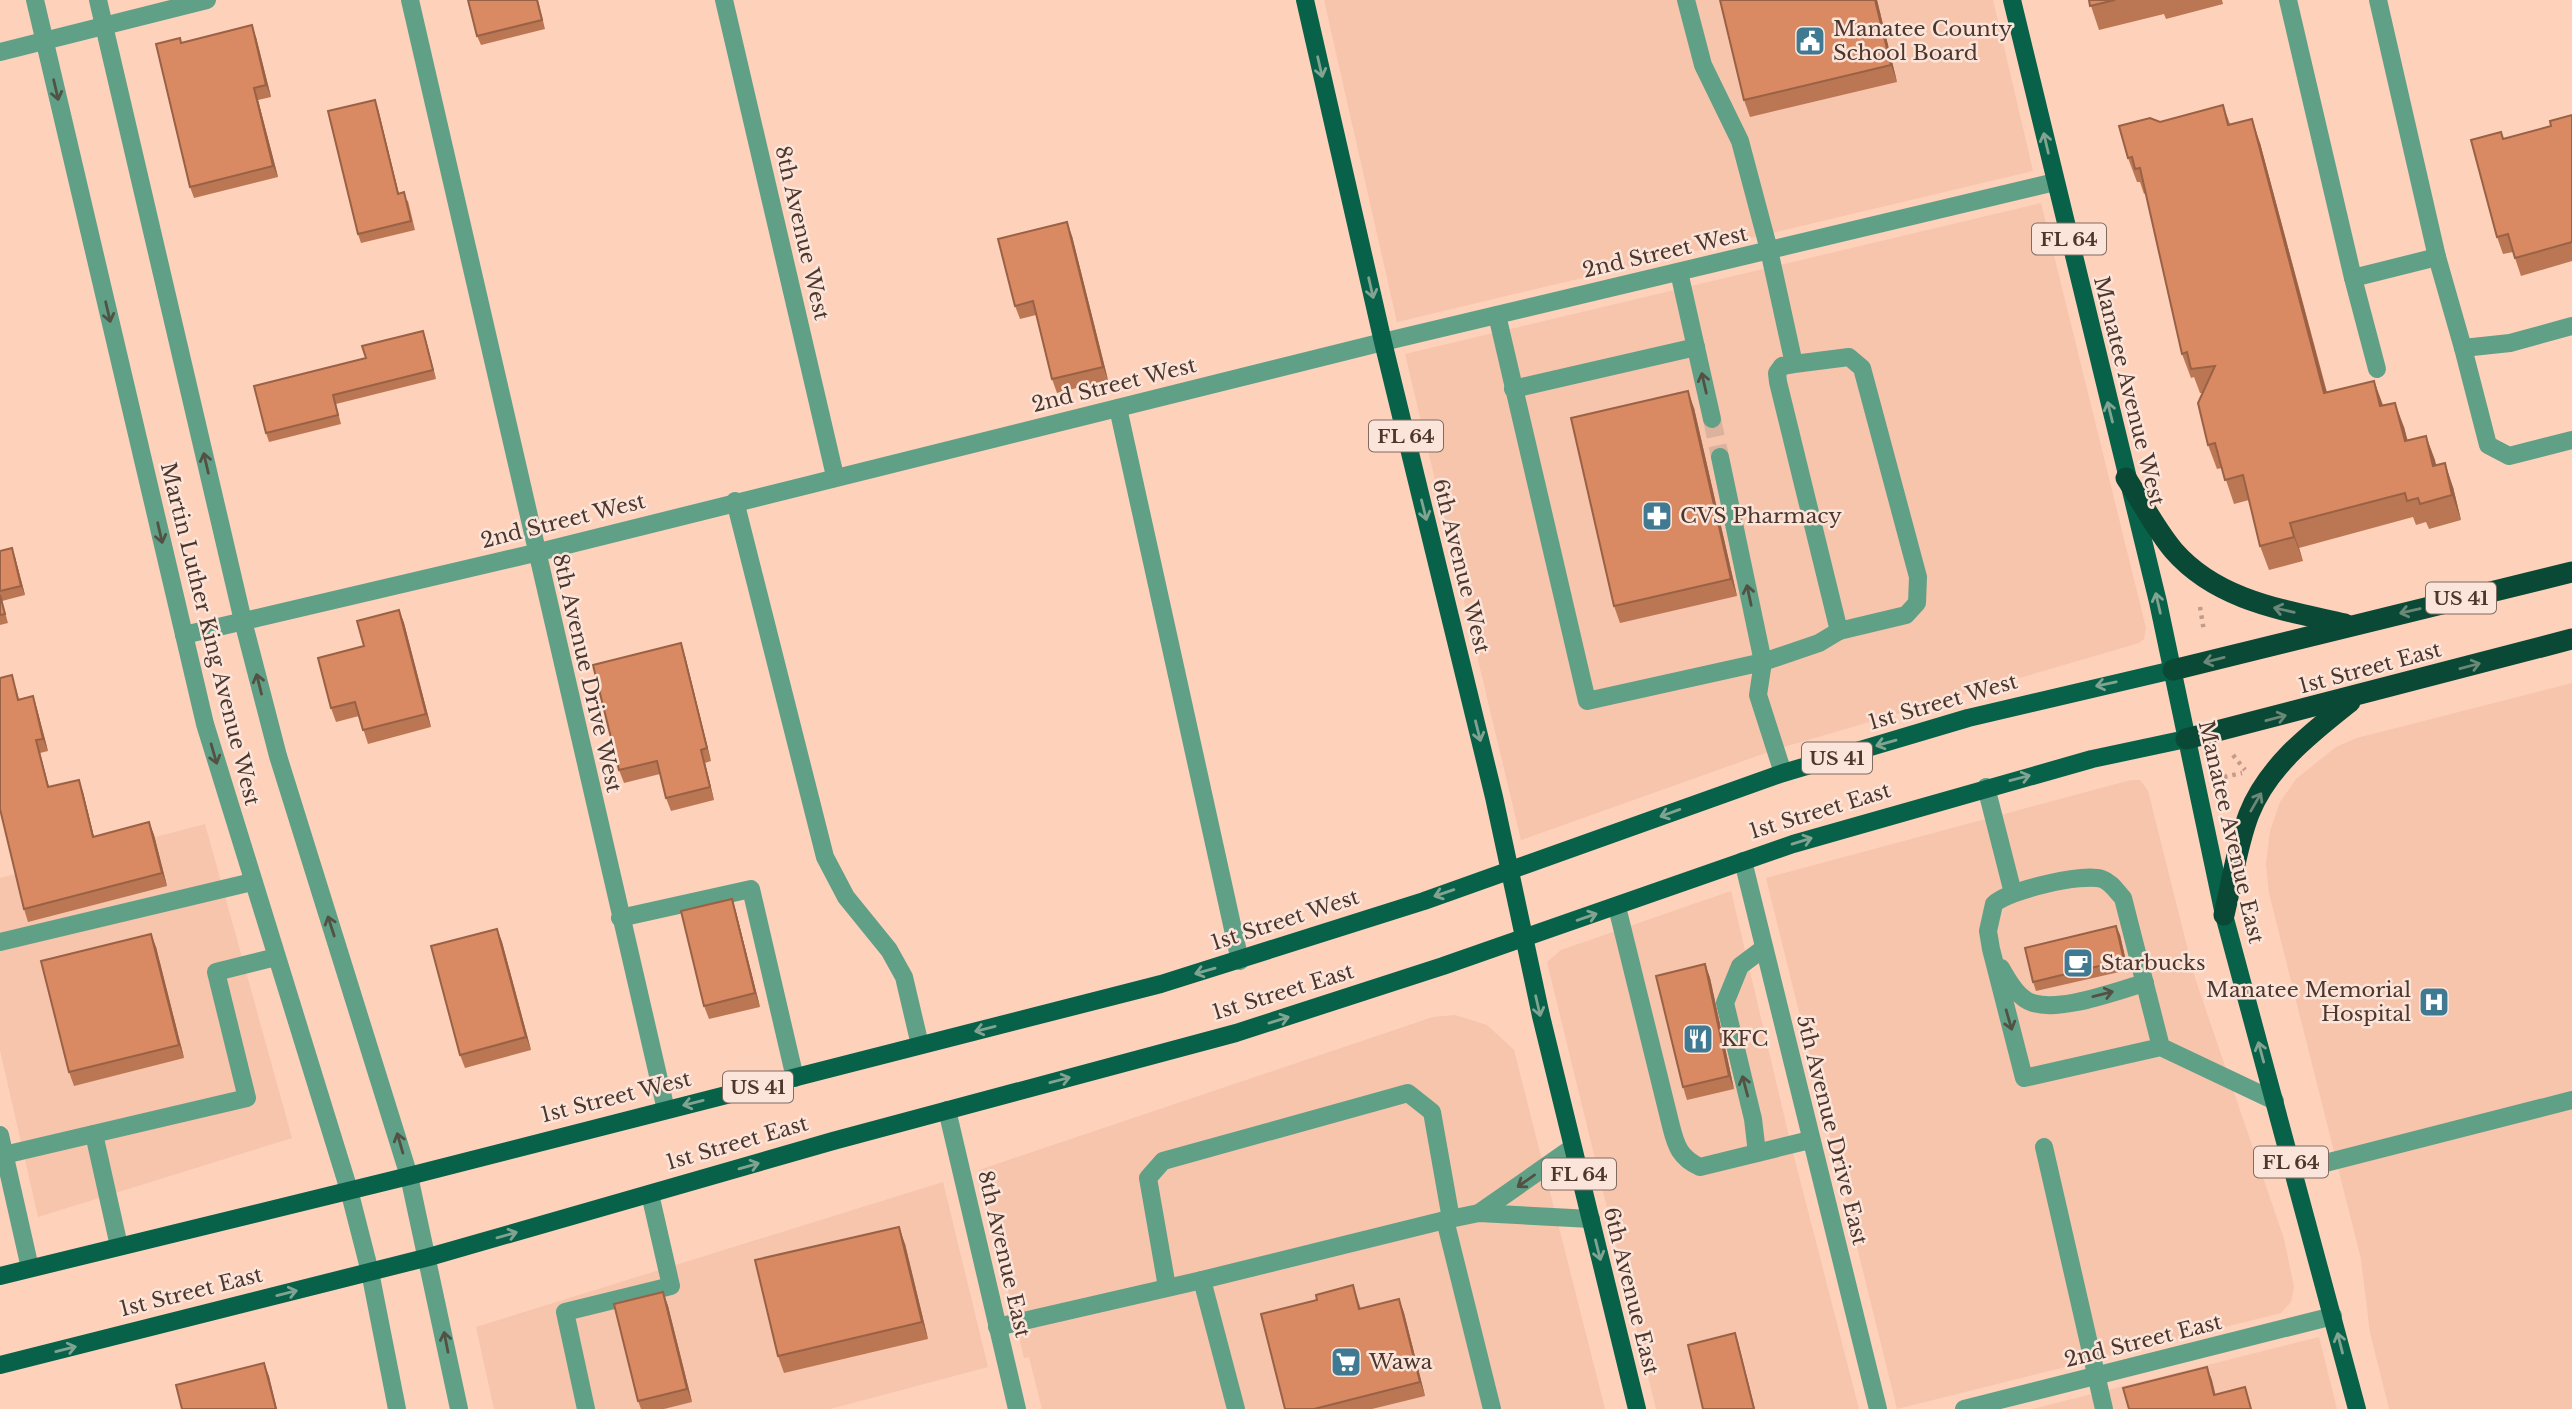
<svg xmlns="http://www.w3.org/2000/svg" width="2572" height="1409" font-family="'Libre Baskerville',serif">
	<rect width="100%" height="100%" fill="#fed1bb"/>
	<g fill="#f7c4ac">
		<path d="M1324,0H1993L2033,171L1397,322Z"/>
		<path d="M2041,203L2146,628L2144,639L2139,643L1774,750L1521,840L1405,354Z"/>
		<path d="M2572,683V1409H2389L2370,1333L2361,1259L2269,893L2266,864L2270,831L2280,802L2296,779L2336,747L2357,738Z"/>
		<path d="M2131,780H2140L2148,791L2195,978L2284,1239L2294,1287L2291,1302L2281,1313L1897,1409L1766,878Z"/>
		<path d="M205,824L292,1138L38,1217L0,1050V878Z"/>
		<path d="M1731,891L1791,1145L1859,1409H1656L1547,962L1561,950Z"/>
		<path d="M1455,1015L1487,1025L1514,1050L1605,1409H1042L1029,1357L1024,1358L979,1170L1433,1017Z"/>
		<path d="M943,1182L988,1367L830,1409H494L476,1327Z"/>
		<path d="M2319,1337L2337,1409H2032Z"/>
	</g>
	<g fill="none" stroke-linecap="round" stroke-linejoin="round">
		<path stroke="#dbb29e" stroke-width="18" stroke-dasharray="18 9" stroke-linecap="butt" d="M1712,419L1720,457"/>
		<g stroke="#c19c8a" stroke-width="4.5" stroke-dasharray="3.5 5" stroke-linecap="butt">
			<path d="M2200,607L2204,631"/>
			<path d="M2233,755L2245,770"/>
			<path d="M2224,777L2242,773"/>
		</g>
		<g stroke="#5fa087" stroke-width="18">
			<path d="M35,0L205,724L349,1190L370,1272L397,1409"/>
			<path d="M98,0L243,621L278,756L409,1176L459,1409"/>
			<path d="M410,0L666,1110"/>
			<path d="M724,0L835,476"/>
			<path d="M1686,0L1703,65L1740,141L1769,250L1794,364L1782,366L1777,373L1778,382L1839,631L1906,615L1917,603L1918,577L1862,368L1849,357L1794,364"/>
			<path d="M2288,0L2353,278L2437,257"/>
			<path d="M2378,0L2437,257L2463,348L2510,343L2572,326"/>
			<path d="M0,52L207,0"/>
			<path d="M1679,272L1712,419"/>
			<path d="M2353,278L2377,369"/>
			<path d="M1497,315L1587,701L1763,662L1758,695L1783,773"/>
			<path d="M2463,348L2488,445L2509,456L2572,440"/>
			<path d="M1513,389L1696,347"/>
			<path d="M1118,408L1240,961"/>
			<path d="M1720,457L1763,662L1819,643L1839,631"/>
			<path d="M735,501L825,857L846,897L889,950L904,977L920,1045"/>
			<path d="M184,635L535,553L1383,342L2055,182"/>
			<path d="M1986,787L2013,893"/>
			<path d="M1743,861L1878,1409"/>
			<path d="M1617,907L1671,1126C1676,1146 1680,1158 1700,1167L1810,1140"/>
			<path d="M620,918L751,889L795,1078"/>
			<path d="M0,942L252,882"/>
			<path d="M2001,968C2008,980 2018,999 2033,1003C2062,1012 2115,991 2145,983"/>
			<path d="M2161,1047L2123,898C2117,892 2111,882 2102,879C2082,873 2009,890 1994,904L1988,931L1991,949L2024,1078L2161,1047L2275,1101"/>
			<path d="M947,1110L1017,1409"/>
			<path d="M94,1134L119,1246"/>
			<path d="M0,1135L30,1268"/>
			<path d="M2044,1147L2104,1409"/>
			<path d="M1757,1153L1753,1119L1725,1003L1740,966L1764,948"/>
			<path d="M4,1155L247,1098L216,972L276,957"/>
			<path d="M2294,1171L2572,1100"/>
			<path d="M1479,1213L1572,1148"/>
			<path d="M1202,1280L1445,1220"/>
			<path d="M1167,1287L1148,1178L1163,1161L1408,1093L1432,1112L1451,1219"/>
			<path d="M997,1327L1202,1280L1236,1409"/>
			<path d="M586,1409L565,1312L671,1286L650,1194"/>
			<path d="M1492,1409L1445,1220L1479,1213L1591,1219"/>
			<path d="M1964,1409L2333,1316"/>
		</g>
		<g stroke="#076249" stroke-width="18">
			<path d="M1305,0L1383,342L1494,797L1541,1016L1637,1409"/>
			<path d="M2012,0L2158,602L2224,915L2357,1409"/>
			<path d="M0,1276L409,1176L1161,984L1424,901L1783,773L1968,718L2173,670"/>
			<path d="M0,1365L429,1257L833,1141L1236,1033L1443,966L1793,844L2092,759L2186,739"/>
		</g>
		<g stroke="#0a4936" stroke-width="21">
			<path d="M2126,478C2142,502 2156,530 2174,551C2218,601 2284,610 2345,624"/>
			<path d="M2173,670L2572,572"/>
			<path d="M2186,739L2572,639"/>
			<path d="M2224,915C2232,882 2237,845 2249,814C2268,766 2311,733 2350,702"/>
		</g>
	</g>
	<g fill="#bb7754">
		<path d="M538,0L545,29L481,45L477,36Z"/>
		<path d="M1720,0H1877L1897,82L1750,117L1744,100Z"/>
		<path d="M2089,0H2222L2223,4L2166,19L2164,14L2099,30Z"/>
		<path d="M256,37L271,97L258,100L278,177L194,198L190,187L182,43Z"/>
		<path d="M2223,105L2230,124L2260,143L2327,392L2374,381L2383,405L2404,427L2408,441L2426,436L2436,465L2453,487L2461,520L2429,529L2426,522L2416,525L2413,517L2299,548L2303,561L2269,570L2260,546L2249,500L2234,504L2222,468L2217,469L2208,445L2203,393H2200L2194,377L2191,378L2182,354L2146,193L2144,194L2140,182H2137L2128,158L2160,122Z"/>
		<path d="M378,109L399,194L408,201L415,230L361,243L358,234Z"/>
		<path d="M2572,115V261L2521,276L2513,252L2503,254L2497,237L2501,132L2504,139L2551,126Z"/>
		<path d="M1072,236L1108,380L1057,393L1052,379L1036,315L1020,319L1015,306Z"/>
		<path d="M423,331L436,379L336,404L341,424L269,442L266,433L366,358Z"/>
		<path d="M1694,408L1737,596L1620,623L1614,606Z"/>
		<path d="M0,551L15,557L25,595L2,601L8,623L0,625Z"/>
		<path d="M399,610L404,623L431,727L368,744L359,716L336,722L331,708L364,646Z"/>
		<path d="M685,656L711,761L705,763L714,800L671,811L666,798L660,774L624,783L619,770Z"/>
		<path d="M16,688L19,699L33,696L37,709L48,751L40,753L49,787L79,780L83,792L94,837L149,822L154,835L167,886L28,922L24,909Z"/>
		<path d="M732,899L736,912L760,1007L709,1019L704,1006Z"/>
		<path d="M2116,926L2120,935L2128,970L2036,991L2033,982Z"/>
		<path d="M497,929L502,942L531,1050L465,1068L460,1055Z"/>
		<path d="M156,947L184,1058L74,1086L69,1072Z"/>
		<path d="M1705,964L1710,978L1734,1089L1687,1100L1683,1087Z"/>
		<path d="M905,1244L928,1339L784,1373L778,1356Z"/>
		<path d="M1353,1285L1361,1309L1399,1299L1404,1313L1425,1396L1372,1409H1285L1317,1300Z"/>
		<path d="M663,1292L668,1306L692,1402L664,1409H641L638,1401Z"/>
	</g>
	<g fill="#996145">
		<path d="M1875,0H1877L1897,82L1891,65Z"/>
		<path d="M252,25L256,37L271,97L266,85Z"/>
		<path d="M254,88L258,100L278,177L273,166Z"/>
		<path d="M375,100L378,109L401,203L398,194Z"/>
		<path d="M2252,119L2260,143L2333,417L2324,393Z"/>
		<path d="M1067,222L1072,236L1108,380L1103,367Z"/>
		<path d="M423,331L426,340L436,379L433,370Z"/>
		<path d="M2374,381L2383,406H2380Z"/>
		<path d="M1688,391L1694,408L1737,596L1731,579Z"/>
		<path d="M2395,403L2404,427L2413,466L2405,441Z"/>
		<path d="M2426,436L2435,460L2442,490L2433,466Z"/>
		<path d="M2445,463L2453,487L2461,520L2452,495Z"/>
		<path d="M2290,523L2299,548L2303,561L2294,537Z"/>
		<path d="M12,548L15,557L25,595L21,586Z"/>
		<path d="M399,610L404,623L431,727L426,714Z"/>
		<path d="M681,643L685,656L711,761L707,748Z"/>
		<path d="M33,696L37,709L48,751L43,739Z"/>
		<path d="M36,740L40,753L52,800L48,787Z"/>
		<path d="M701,750L705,763L714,800L710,787Z"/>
		<path d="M79,780L83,792L97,849L93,837Z"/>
		<path d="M149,822L154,835L167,886L162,873Z"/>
		<path d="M732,899L736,912L760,1007L755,993Z"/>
		<path d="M2116,926L2120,935L2128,970L2124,960Z"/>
		<path d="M497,929L502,942L531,1050L526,1037Z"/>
		<path d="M151,934L156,947L184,1058L179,1045Z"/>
		<path d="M1705,964L1710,978L1734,1089L1729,1076Z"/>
		<path d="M899,1227L905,1244L928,1339L922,1322Z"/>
		<path d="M663,1292L668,1306L692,1402L687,1389Z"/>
		<path d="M1399,1299L1404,1313L1425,1396L1420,1382Z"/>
		<path d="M1735,1333L1738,1342L1755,1409H1754Z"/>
		<path d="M264,1363L269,1376L277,1409H276Z"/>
		<path d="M2207,1367L2212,1380L2219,1409L2214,1395Z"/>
	</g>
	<g fill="#da8a62" stroke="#996145" stroke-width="2">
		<path d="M468,0H537L542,20L477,36Z"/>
		<path d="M1720,0H1875L1891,65L1744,100Z"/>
		<path d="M2089,0H2115L2090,6Z"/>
		<path d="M252,25L266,85L254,88L273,166L190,187L156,44L180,38L181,43Z"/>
		<path d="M375,100L398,194L404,192L411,221L358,234L328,111Z"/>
		<path d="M2223,105L2228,125L2252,119L2324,393L2374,381L2380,406L2395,403L2405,441L2426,436L2433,466L2445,463L2452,495L2420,504L2418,498L2407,501L2405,493L2290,523L2294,537L2260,546L2243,475L2225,480L2215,443L2208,445L2198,403L2215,366L2191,369L2187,352L2182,354L2140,168L2135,169L2132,157L2128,158L2119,126L2150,118L2160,122Z"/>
		<path d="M2572,115V242L2515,258L2508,234L2497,237L2471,140L2501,132L2503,139L2551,126L2550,121Z"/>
		<path d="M1067,222L1103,367L1052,379L1033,301L1015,306L998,239Z"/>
		<path d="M423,331L433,370L333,395L338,415L266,433L254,386L366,358L362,346Z"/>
		<path d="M1688,391L1731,579L1614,606L1571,418Z"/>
		<path d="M12,548L21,586L0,591V551Z"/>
		<path d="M0,595L5,614L0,615Z"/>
		<path d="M399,610L426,714L363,730L355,702L331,708L318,658L364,646L357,621Z"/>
		<path d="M681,643L707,748L701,750L710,787L666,798L657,761L619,770L593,665Z"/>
		<path d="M12,675L18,700L33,696L43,739L36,740L48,787L79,780L93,837L149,822L162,873L24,909L0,809V678Z"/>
		<path d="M732,899L755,993L704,1006L681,911Z"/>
		<path d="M2116,926L2124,960L2033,982L2025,948Z"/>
		<path d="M497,929L526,1037L460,1055L431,946Z"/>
		<path d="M151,934L179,1045L69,1072L41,961Z"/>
		<path d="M1705,964L1729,1076L1683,1087L1656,976Z"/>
		<path d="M899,1227L922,1322L778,1356L755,1260Z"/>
		<path d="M1353,1285L1359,1309L1399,1299L1420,1382L1314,1409H1285L1261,1314L1317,1300L1316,1295Z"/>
		<path d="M663,1292L687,1389L638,1401L614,1304Z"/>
		<path d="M1735,1333L1754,1409H1703L1688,1345Z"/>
		<path d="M264,1363L276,1409H182L176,1385Z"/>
		<path d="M2207,1367L2214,1395L2245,1387L2251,1409H2129L2123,1388Z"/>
	</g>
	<defs><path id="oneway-shaft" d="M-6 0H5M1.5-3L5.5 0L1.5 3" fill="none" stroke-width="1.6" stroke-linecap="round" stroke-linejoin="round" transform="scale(1.75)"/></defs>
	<g stroke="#81a391">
		<use href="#oneway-shaft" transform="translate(1320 67) rotate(77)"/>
		<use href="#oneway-shaft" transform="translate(2046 143) rotate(-103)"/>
		<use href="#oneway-shaft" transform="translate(1371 288) rotate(77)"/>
		<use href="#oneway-shaft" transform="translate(2110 412) rotate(-104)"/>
		<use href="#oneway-shaft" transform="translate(1424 510) rotate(76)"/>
		<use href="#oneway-shaft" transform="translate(2158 603) rotate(-103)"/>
		<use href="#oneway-shaft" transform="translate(2106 684) rotate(168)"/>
		<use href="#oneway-shaft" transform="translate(1478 731) rotate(76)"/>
		<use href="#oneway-shaft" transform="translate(1886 743) rotate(164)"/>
		<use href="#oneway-shaft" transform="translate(2020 778) rotate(-15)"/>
		<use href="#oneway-shaft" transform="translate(1670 813) rotate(160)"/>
		<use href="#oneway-shaft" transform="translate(1802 841) rotate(-17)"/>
		<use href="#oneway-shaft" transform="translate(1444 893) rotate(161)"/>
		<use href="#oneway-shaft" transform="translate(1587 917) rotate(-19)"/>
		<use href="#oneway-shaft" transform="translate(1205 971) rotate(164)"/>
		<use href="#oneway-shaft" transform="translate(1538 1006) rotate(77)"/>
		<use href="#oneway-shaft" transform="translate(1279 1020) rotate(-17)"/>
		<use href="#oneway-shaft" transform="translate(985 1029) rotate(166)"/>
		<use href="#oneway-shaft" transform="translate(2261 1052) rotate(-105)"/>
		<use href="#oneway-shaft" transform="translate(1060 1080) rotate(-15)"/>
		<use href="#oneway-shaft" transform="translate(693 1103) rotate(166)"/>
		<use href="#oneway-shaft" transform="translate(749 1166) rotate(-16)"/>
		<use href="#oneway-shaft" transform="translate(507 1235) rotate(-16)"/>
		<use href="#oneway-shaft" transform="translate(1598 1250) rotate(76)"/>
		<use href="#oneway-shaft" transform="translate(287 1293) rotate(-14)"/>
		<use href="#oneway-shaft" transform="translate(2340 1343) rotate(-104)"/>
		<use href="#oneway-shaft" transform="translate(66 1349) rotate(-14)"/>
	</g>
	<g stroke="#525143">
		<use href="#oneway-shaft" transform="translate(56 90) rotate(77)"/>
		<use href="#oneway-shaft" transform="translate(108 312) rotate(77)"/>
		<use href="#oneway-shaft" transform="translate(1704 383) rotate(-103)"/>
		<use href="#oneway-shaft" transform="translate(206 463) rotate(-103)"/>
		<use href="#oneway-shaft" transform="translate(160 533) rotate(77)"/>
		<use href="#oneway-shaft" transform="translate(1749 595) rotate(-102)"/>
		<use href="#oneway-shaft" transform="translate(259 684) rotate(-104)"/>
		<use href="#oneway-shaft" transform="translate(214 754) rotate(74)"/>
		<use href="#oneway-shaft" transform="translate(331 926) rotate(-108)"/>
		<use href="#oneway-shaft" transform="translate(2103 994) rotate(-14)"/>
		<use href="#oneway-shaft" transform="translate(2009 1020) rotate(74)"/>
		<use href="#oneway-shaft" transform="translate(1745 1086) rotate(-105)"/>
		<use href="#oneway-shaft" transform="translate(400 1143) rotate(-106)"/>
		<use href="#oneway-shaft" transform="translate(1526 1181) rotate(145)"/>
		<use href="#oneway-shaft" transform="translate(446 1342) rotate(-101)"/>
	</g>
	<g stroke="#6a8777">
		<use href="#oneway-shaft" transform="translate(2284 610) rotate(-167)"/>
		<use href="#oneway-shaft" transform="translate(2410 611) rotate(167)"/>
		<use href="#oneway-shaft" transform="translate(2214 660) rotate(166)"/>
		<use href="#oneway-shaft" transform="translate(2470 666) rotate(-15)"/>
		<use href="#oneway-shaft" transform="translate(2276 718) rotate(-15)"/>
		<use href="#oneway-shaft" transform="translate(2256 802) rotate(-60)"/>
	</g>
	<defs>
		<g id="civic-square" transform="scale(1.575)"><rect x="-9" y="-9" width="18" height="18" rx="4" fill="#3f7992" stroke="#fbe4d9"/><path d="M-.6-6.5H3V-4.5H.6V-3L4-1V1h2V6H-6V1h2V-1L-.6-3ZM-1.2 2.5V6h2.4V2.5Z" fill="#fff"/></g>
		<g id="pharmacy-square" transform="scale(1.575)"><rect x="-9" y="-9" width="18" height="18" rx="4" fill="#3f7992" stroke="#fbe4d9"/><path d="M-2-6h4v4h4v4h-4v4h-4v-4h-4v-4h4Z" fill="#fff"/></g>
		<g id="cafe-square" transform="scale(1.575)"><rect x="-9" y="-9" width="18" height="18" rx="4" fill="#3f7992" stroke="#fbe4d9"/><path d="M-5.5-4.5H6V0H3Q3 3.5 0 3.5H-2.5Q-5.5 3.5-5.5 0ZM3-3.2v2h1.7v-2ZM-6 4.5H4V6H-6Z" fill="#fff"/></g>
		<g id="hospital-square" transform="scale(1.575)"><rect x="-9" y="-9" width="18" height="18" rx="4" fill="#3f7992" stroke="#fbe4d9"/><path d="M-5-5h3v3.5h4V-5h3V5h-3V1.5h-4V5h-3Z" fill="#fff"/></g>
		<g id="restaurant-square" transform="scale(1.575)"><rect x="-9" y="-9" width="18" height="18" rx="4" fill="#3f7992" stroke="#fbe4d9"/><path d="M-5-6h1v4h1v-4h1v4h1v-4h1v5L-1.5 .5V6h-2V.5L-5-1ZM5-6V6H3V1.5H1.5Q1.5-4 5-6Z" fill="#fff"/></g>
		<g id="supermarket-square" transform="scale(1.575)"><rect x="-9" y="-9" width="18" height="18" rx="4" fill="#3f7992" stroke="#fbe4d9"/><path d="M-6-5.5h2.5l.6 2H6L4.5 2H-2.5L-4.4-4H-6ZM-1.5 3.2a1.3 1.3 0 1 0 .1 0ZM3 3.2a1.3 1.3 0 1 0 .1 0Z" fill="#fff"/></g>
	</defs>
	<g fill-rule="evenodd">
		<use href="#civic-square" x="1810" y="41"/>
		<use href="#pharmacy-square" x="1657" y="516"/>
		<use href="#cafe-square" x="2078" y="963"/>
		<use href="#hospital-square" x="2434" y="1002"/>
		<use href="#restaurant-square" x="1698" y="1039"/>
		<use href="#supermarket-square" x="1346" y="1362"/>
	</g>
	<g text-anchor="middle" stroke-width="5" stroke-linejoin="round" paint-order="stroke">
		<g fill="#fbe4d9" stroke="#816b60" stroke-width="2">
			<rect x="2032" y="223.5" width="74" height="31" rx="5"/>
			<rect x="1369" y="420.5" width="74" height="31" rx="5"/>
			<rect x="2426" y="582.5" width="70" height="31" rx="5"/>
			<rect x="1802" y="742.5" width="70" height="31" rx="5"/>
			<rect x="723" y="1071.5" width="70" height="31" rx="5"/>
			<rect x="2254" y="1146.5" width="74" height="31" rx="5"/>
			<rect x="1542" y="1158.5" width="74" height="31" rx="5"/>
		</g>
		<g font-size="19" font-weight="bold" fill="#4d372c">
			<text x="2069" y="246">FL 64</text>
			<text x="1406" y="443">FL 64</text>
			<text x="2461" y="605">US 41</text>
			<text x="1837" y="765">US 41</text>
			<text x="758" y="1094">US 41</text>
			<text x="2291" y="1169">FL 64</text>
			<text x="1579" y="1181">FL 64</text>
		</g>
		<g font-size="21" fill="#4d372c" stroke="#fbe4d9" text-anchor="start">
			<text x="1833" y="36">Manatee County<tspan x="1833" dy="24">School Board</tspan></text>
			<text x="1680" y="523">CVS Pharmacy</text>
			<text x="2101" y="970">Starbucks</text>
			<text x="2411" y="997" text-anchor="end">Manatee Memorial<tspan x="2411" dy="24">Hospital</tspan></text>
			<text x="1721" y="1046">KFC</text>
			<text x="1369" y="1369">Wawa</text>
		</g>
		<g font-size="21" fill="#4d372c" stroke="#fbe4d9">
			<text transform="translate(802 233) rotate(77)" y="7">8th Avenue West</text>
			<text transform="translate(1665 252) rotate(-13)" y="7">2nd Street West</text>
			<text transform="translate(1114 385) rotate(-14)" y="7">2nd Street West</text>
			<text transform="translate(2129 391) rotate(76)" y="7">Manatee Avenue West</text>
			<text transform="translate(563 521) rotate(-14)" y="7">2nd Street West</text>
			<text transform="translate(1461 566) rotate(76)" y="7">6th Avenue West</text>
			<text transform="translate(210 634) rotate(76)" y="7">Martin Luther King Avenue West</text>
			<text transform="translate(2370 668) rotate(-15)" y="7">1st Street East</text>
			<text transform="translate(587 673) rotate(77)" y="7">8th Avenue Drive West</text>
			<text transform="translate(1943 702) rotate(-16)" y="7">1st Street West</text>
			<text transform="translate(1820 811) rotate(-17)" y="7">1st Street East</text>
			<text transform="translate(2231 832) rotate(77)" y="7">Manatee Avenue East</text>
			<text transform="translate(1285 920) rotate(-18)" y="7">1st Street West</text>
			<text transform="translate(1283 992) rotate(-17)" y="7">1st Street East</text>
			<text transform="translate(616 1097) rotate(-14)" y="7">1st Street West</text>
			<text transform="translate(1832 1130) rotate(76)" y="7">5th Avenue Drive East</text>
			<text transform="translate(737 1143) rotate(-16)" y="7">1st Street East</text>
			<text transform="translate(1004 1254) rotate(77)" y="7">8th Avenue East</text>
			<text transform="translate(1631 1291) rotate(76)" y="7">6th Avenue East</text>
			<text transform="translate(191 1292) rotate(-14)" y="7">1st Street East</text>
			<text transform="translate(2143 1341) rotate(-14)" y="7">2nd Street East</text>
		</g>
	</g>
</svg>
